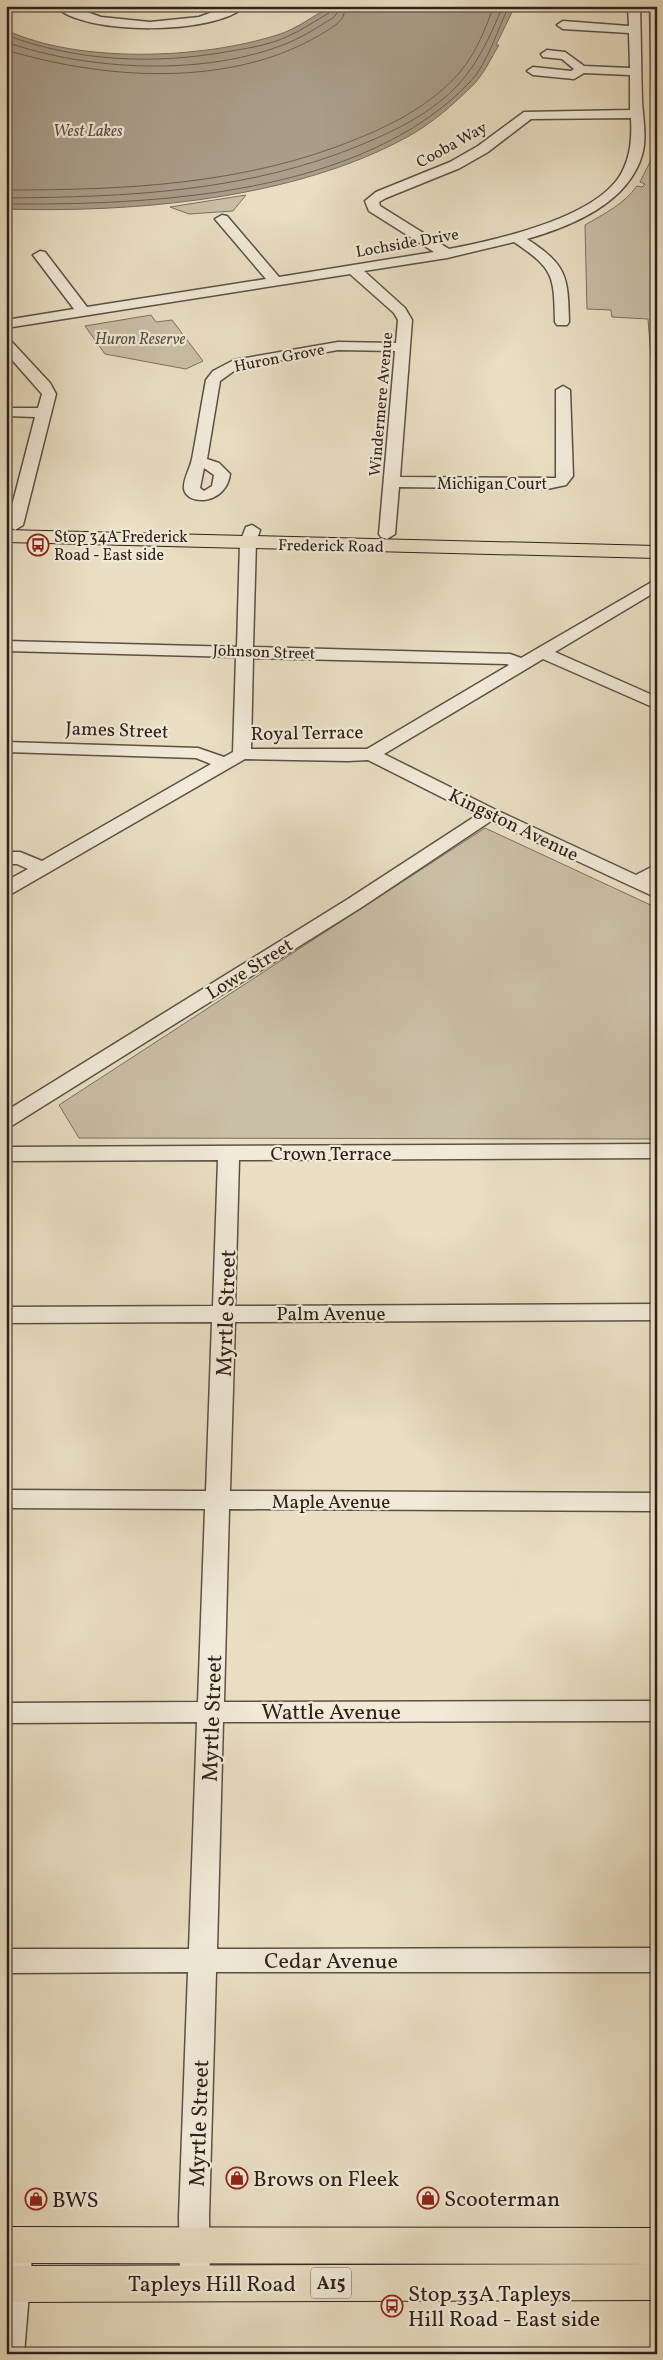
<svg xmlns="http://www.w3.org/2000/svg" width="663" height="2360" font-family="Vollkorn,serif">
	<rect width="100%" height="100%" fill="#eadfc4"/>
	<filter id="stains"><feTurbulence type="fractalNoise" baseFrequency=".004" numOctaves="4"/><feColorMatrix values="0 0 0 0 .2 0 0 0 0 .09 0 0 0 0 .02 0 0 0 .5 -.17"/></filter>
	<radialGradient id="worn" r=".72"><stop offset=".6" stop-color="#630" stop-opacity="0"/><stop offset="1" stop-color="#630" stop-opacity=".3"/></radialGradient>
	<g fill="#cabfa7" stroke="#7c7060">
		<path d="M649,6H657V383H653L648,319L612,317L611,310L587,309L585,225C604,214 624,204 637,186L642,187L645,184L640,182L650,162L653,151Z"/>
		<path d="M246,195L233,211L189,214L170,207Z"/>
		<path d="M151,315L156,322L172,320L203,361L186,369L105,354L85,326Z"/>
		<path d="M485,828L657,908V1139L79,1138L59,1105Z"/>
	</g>
	<path fill="#aa9e8a" stroke="#786c5d" d="M331,6H515L496,45H499C491,58 483,76 472,86C453,105 432,123 409,136C296,199 134,213 6,209V30C79,64 202,59 277,35C297,29 313,16 331,6Z"/>
	<g fill="none" stroke-linecap="round" stroke-linejoin="round">
		<g stroke="#6c6052" stroke-width="1">
			<path d="M6,35C78,62 155,65 231,51C249,48 269,45 286,37C301,31 315,21 329,13L332,6"/>
			<path d="M6,42C88,71 208,77 290,42C305,36 319,26 333,18L337,13L338,6"/>
			<path d="M6,50C109,81 244,90 337,24L343,17L346,6"/>
			<path d="M6,190C126,190 246,185 359,138C396,123 433,103 459,73C476,54 485,29 494,6"/>
			<path d="M6,198C127,197 249,192 363,144C397,130 433,112 458,85C479,62 491,34 503,6"/>
			<path d="M6,204C153,205 361,196 470,82C488,63 497,30 509,6"/>
		</g>
		<g stroke="#5c5044" stroke-width="3">
			<g id="minor">
				<path d="M55,6H70L101,17L150,22L199,17L229,6H245C217,35 83,36 55,6Z"/>
				<path d="M628,6H640C641,38 641,70 642,101C643,118 647,138 642,155C628,203 572,226 527,239C567,265 568,276 569,322L567,325H557L555,322C554,275 554,269 514,242L447,258L364,271L405,308L412,320L400,477L556,478V390L563,386L570,390L573,476L566,485L547,489L399,487L395,534L387,539L381,537L379,534L395,351L338,350L238,368L220,381L207,459L219,463L230,474C226,505 187,506 184,489C183,479 190,469 192,459C197,433 201,406 206,380L213,371L234,360L338,342L396,343L398,320L394,313L350,274L6,328V320L74,309L33,255L40,251L45,252L87,307L266,279L215,219L222,215L227,216L279,277L434,252L369,211L365,201L376,192L450,162L478,146L524,112L630,110V75L584,73L574,79L533,75L527,71L533,67L571,71L574,69L562,59L543,57L541,54L547,50L565,52L584,66L630,68L629,33L563,29L557,25L563,21L629,26ZM631,118C632,138 631,156 621,174C596,218 496,240 449,249L380,206L379,202L386,198L460,168L488,152L531,119ZM204,468L214,475L212,486L204,491L200,488Z"/>
				<path d="M6,340L11,341L50,383L56,394L23,525L15,530L7,525L35,417L6,416V408H38L42,394L6,353Z"/>
				<path d="M252,525L260,530L256,542L253,647L510,654L521,658L657,579V591L555,652L657,697V709L543,659L384,754L496,810L636,875L657,864V878L651,882L657,885V898L491,821L362,907L13,1125L6,1126V1111L348,899L477,815L368,760L348,761L245,759L13,893L6,895V881L28,869L17,864H6V852H20L42,861L211,764L196,758L6,752V742L198,748L224,757L233,752L236,657L6,651V641L237,647L240,542L246,527ZM253,658L507,664L509,665L367,749H251Z"/>
				<path d="M657,1144V1158L239,1160L235,1306L657,1304V1320L235,1322L230,1491L657,1493V1511L229,1509L224,1702L657,1701V1721L223,1722L217,1949L657,1948V1972H216L209,2217L210,2283L206,2293L195,2297L184,2293L180,2283L179,2217L188,1972L6,1973V1949H189L197,1722L6,1723V1703L198,1702L205,1509L6,1508V1490L206,1491L212,1322L6,1323V1307L213,1306L218,1160L6,1161V1147Z"/>
				<path d="M18,2231L29,2235L33,2245L24,2354H6V2238Z"/>
			</g>
		</g>
		<g stroke="#2d211a" stroke-width="2">
			<g id="major">
				<path d="M6,530L657,546V558L6,542Z"/>
				<path d="M6,2227L657,2228V2264L6,2263Z"/>
				<path d="M657,2264V2300L6,2302V2266Z"/>
			</g>
		</g>
		<use href="#minor" fill="#f1ead9" fill-rule="evenodd"/>
		<use href="#major" fill="#eadfc4" fill-rule="evenodd"/>
	</g>
	<defs>
		<g id="bus-ring" transform="scale(1.125)"><circle r="9.5" fill="#f1ead9" stroke="#8f2418" stroke-width="1.5"/><path d="M-5-6H5V4H4V6H2V4H-2V6H-4V4H-5ZM-3.5-4V0h7V-4ZM-3.5 1.2v1.5H-2V1.2ZM2 1.2v1.5H3.5V1.2Z" fill="#8f2418"/></g>
		<g id="shop-ring" transform="scale(1.125)"><circle r="9.5" fill="#f1ead9" stroke="#8f2418" stroke-width="1.5"/><path d="M-5-2.5h2.3a2.7 3.5 0 0 1 5.4 0H5L5.5 6h-11ZM-1.5-2.5h3a1.5 2.3 0 0 0-3 0Z" fill="#8f2418"/></g>
	</defs>
	<g fill-rule="evenodd">
		<use href="#bus-ring" x="38" y="545"/>
		<use href="#shop-ring" x="237" y="2178"/>
		<use href="#shop-ring" x="428" y="2198"/>
		<use href="#shop-ring" x="36" y="2199"/>
		<use href="#bus-ring" x="392" y="2306"/>
	</g>
	<g text-anchor="middle" stroke-width="4.5" stroke-linejoin="round" paint-order="stroke">
		<g font-size="16" font-style="italic" fill="#594d41" stroke="#f1ead9">
			<text x="88" y="136">West Lakes</text>
		</g>
		<g font-size="16" fill="#2d211a" stroke="#f1ead9">
			<text transform="translate(451 144) rotate(-29)" y="6">Cooba Way</text>
			<text transform="translate(407 242) rotate(-10)" y="6">Lochside Drive</text>
			<text transform="translate(279 357) rotate(-11)" y="6">Huron Grove</text>
			<text transform="translate(380 404) rotate(-85)" y="6">Windermere Avenue</text>
			<text x="492" y="489">Michigan Court</text>
			<text transform="translate(331 545) rotate(1)" y="6">Frederick Road</text>
			<text transform="translate(264 651) rotate(2)" y="6">Johnson Street</text>
		</g>
		<g font-size="16" font-style="italic" fill="#5c5044" stroke="#f1ead9">
			<text x="140" y="344">Huron Reserve</text>
		</g>
		<g font-size="16" fill="#2d211a" stroke="#f1ead9" text-anchor="start">
			<text x="54" y="542">Stop 34A Frederick<tspan x="54" dy="18">Road - East side</tspan></text>
		</g>
		<rect fill="#f1ead9" stroke="#685d53" stroke-width="1" x="311" y="2267.5" width="40" height="31" rx="4"/>
		<g font-size="18" font-weight="bold" fill="#2d211a">
			<text x="331" y="2289">A15</text>
		</g>
		<g font-size="19" fill="#2d211a" stroke="#f1ead9">
			<text transform="translate(117 729) rotate(2)" y="7">James Street</text>
			<text transform="translate(307 732) rotate(-1)" y="7">Royal Terrace</text>
			<text transform="translate(514 824) rotate(26)" y="7">Kingston Avenue</text>
			<text transform="translate(249 968) rotate(-32)" y="7">Lowe Street</text>
			<text x="331" y="1160">Crown Terrace</text>
			<text x="331" y="1320">Palm Avenue</text>
			<text x="331" y="1508">Maple Avenue</text>
		</g>
		<g font-size="22" fill="#2d211a" stroke="#f1ead9">
			<text transform="translate(225 1313) rotate(-88)" y="8">Myrtle Street</text>
			<text x="331" y="1719">Wattle Avenue</text>
			<text transform="translate(211 1718) rotate(-88)" y="8">Myrtle Street</text>
			<text x="331" y="1968">Cedar Avenue</text>
			<text transform="translate(198 2123) rotate(-88)" y="8">Myrtle Street</text>
			<text x="212" y="2291">Tapleys Hill Road</text>
		</g>
		<g font-size="22" fill="#2d211a" stroke="#f1ead9" text-anchor="start">
			<text x="253" y="2186">Brows on Fleek</text>
			<text x="444" y="2206">Scooterman</text>
			<text x="52" y="2207">BWS</text>
			<text x="408" y="2301">Stop 33A Tapleys<tspan x="408" dy="25">Hill Road - East side</tspan></text>
		</g>
	</g>
	<rect width="663" height="2360" fill="none" stroke="#eadfc4" stroke-width="25"/>
	<rect x="8" y="8" width="648" height="2345" fill="none" stroke="#2d211a" stroke-width="2.5"/>
	<rect x="12" y="12" width="638" height="2335" fill="none" stroke="#2d211a"/>
	<rect width="100%" height="100%" filter="url(#stains)"/>
	<rect width="100%" height="100%" fill="url(#worn)"/>
</svg>
